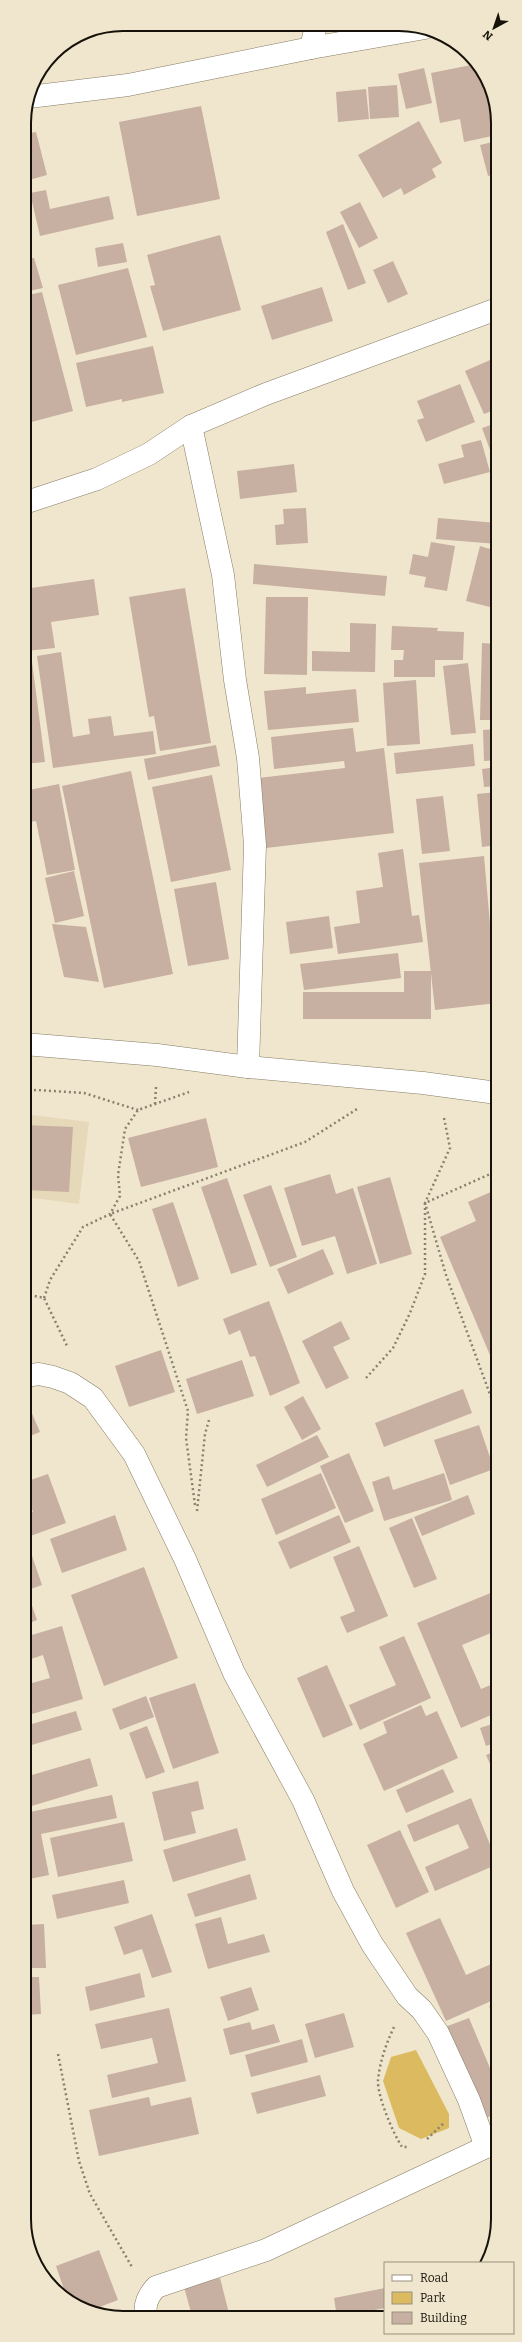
<svg xmlns="http://www.w3.org/2000/svg" width="522" height="2342" font-family="Bitter,serif">
	<rect width="100%" height="100%" fill="#f0e6cd"/>
	<path fill="#e6d9b9" d="M24,1114L89,1122L79,1204L25,1197Z"/>
	<path fill="#dcba60" d="M416,2050L449,2114V2128L421,2139L399,2128L383,2081L391,2057Z"/>
	<g fill="#c7afa1">
		<path d="M182,24H192V25L182,27Z"/>
		<path d="M84,32L85,36L75,39Z"/>
		<path d="M476,64L497,110V135L464,142L460,119L440,123L431,73Z"/>
		<path d="M424,68L432,103L406,109L398,74Z"/>
		<path d="M397,85L399,117L370,119L368,87Z"/>
		<path d="M366,89L369,119L338,122L336,92Z"/>
		<path d="M201,106L220,199L137,216L119,122Z"/>
		<path d="M419,121L442,163L432,169L436,177L404,195L401,188L383,198L358,155Z"/>
		<path d="M36,132L47,175L29,180L24,161V134Z"/>
		<path d="M497,141V174L488,176L480,145Z"/>
		<path d="M46,190L50,209L109,196L114,219L40,236L30,193Z"/>
		<path d="M360,202L378,238L359,248L340,212Z"/>
		<path d="M343,224L366,283L348,290L326,232Z"/>
		<path d="M220,235L241,310L163,331L150,286L155,285L147,255Z"/>
		<path d="M123,243L127,262L98,267L95,248Z"/>
		<path d="M34,258L43,288L24,292V259Z"/>
		<path d="M393,261L408,294L388,303L373,270Z"/>
		<path d="M128,268L147,337L76,355L58,285Z"/>
		<path d="M322,287L333,321L272,340L261,306Z"/>
		<path d="M42,292L73,411L24,424V296Z"/>
		<path d="M153,346L164,393L122,402V399L86,407L76,363Z"/>
		<path d="M497,357V409L484,414L465,371Z"/>
		<path d="M460,384L475,422L426,442L417,420L424,418L417,401Z"/>
		<path d="M497,423V469L482,428Z"/>
		<path d="M481,440L490,472L444,484L438,464L464,457L461,445Z"/>
		<path d="M294,464L297,492L240,499L237,471Z"/>
		<path d="M306,508L308,543L276,545L275,525L284,524L283,509Z"/>
		<path d="M438,518L497,523V544L436,539Z"/>
		<path d="M431,542L455,546L447,591L424,587L426,577L409,574L413,554L428,557Z"/>
		<path d="M480,546L497,551V583L490,607L466,601Z"/>
		<path d="M254,564L387,576L385,596L253,584Z"/>
		<path d="M94,579L99,615L51,622L55,648L26,651L24,589Z"/>
		<path d="M185,588L211,743L160,751L154,716L149,717L129,597Z"/>
		<path d="M266,597H308L307,675L264,674Z"/>
		<path d="M497,598V622L491,621Z"/>
		<path d="M350,623L376,624L375,672L312,671V651L350,652Z"/>
		<path d="M392,626L438,628L437,631L464,632L463,660H435V677H394V660H403L404,650H391Z"/>
		<path d="M482,643L497,644V720H480Z"/>
		<path d="M61,652L73,737L90,734L88,719L111,716L114,736L153,731L156,754L53,768L37,656Z"/>
		<path d="M31,654L45,762L24,764V655Z"/>
		<path d="M468,663L476,733L451,735L443,666Z"/>
		<path d="M416,680L420,744L387,746L383,683Z"/>
		<path d="M306,687V694L356,689L359,722L268,730L264,691Z"/>
		<path d="M353,728L356,752L384,748L394,833L266,848L258,778L345,768L344,761L274,769L271,737Z"/>
		<path d="M497,729V760L484,761L483,730Z"/>
		<path d="M473,744L475,766L396,774L394,753Z"/>
		<path d="M216,745L220,766L148,780L144,759Z"/>
		<path d="M497,767V786L484,787L482,769Z"/>
		<path d="M131,771L173,974L104,988L62,786Z"/>
		<path d="M212,775L231,870L171,882L152,787Z"/>
		<path d="M59,784L75,870L47,875L36,821L24,823V791Z"/>
		<path d="M497,792V851L490,852V846L482,847L477,794Z"/>
		<path d="M443,796L450,851L422,854L416,799Z"/>
		<path d="M403,849L412,916L419,915L423,942L338,954L334,927L360,923L356,891L383,887L378,853Z"/>
		<path d="M484,856L497,1003L435,1010L419,863Z"/>
		<path d="M74,871L84,916L55,923L45,878Z"/>
		<path d="M216,882L229,959L188,966L174,889Z"/>
		<path d="M24,897L32,928L24,930Z"/>
		<path d="M329,916L333,948L290,954L286,922Z"/>
		<path d="M52,924L86,927L99,982L64,977Z"/>
		<path d="M398,953L401,978L304,990L300,964Z"/>
		<path d="M404,971H431V1019H303V992H404Z"/>
		<path d="M206,1118L218,1167L141,1187L128,1138Z"/>
		<path d="M24,1125L73,1127L69,1192L25,1190Z"/>
		<path d="M330,1174L336,1194L353,1188L377,1264L347,1274L335,1236L302,1246L284,1188Z"/>
		<path d="M390,1177L412,1254L380,1264L357,1187Z"/>
		<path d="M227,1178L257,1265L231,1274L201,1187Z"/>
		<path d="M271,1185L297,1257L270,1267L243,1195Z"/>
		<path d="M493,1191L497,1201L498,1374L440,1237L476,1221L468,1202Z"/>
		<path d="M173,1202L199,1279L178,1287L152,1209Z"/>
		<path d="M323,1249L334,1274L288,1294L277,1269Z"/>
		<path d="M269,1301L300,1383L270,1396L255,1356L250,1357L240,1330L229,1335L223,1319Z"/>
		<path d="M341,1321L350,1339L333,1347L349,1378L326,1389L302,1341Z"/>
		<path d="M161,1350L175,1392L129,1407L115,1366Z"/>
		<path d="M242,1360L254,1396L197,1414L186,1379Z"/>
		<path d="M463,1389L472,1413L384,1447L375,1423Z"/>
		<path d="M303,1396L321,1429L302,1440L284,1407Z"/>
		<path d="M30,1409L40,1432L25,1438V1412Z"/>
		<path d="M479,1425L494,1469L450,1485L434,1440Z"/>
		<path d="M317,1435L329,1457L267,1487L256,1465Z"/>
		<path d="M349,1453L374,1511L345,1523L320,1466Z"/>
		<path d="M321,1473L336,1508L276,1535L261,1499Z"/>
		<path d="M444,1473L452,1500L384,1521L372,1482L389,1476L393,1490Z"/>
		<path d="M48,1474L66,1523L25,1538V1515L33,1512L30,1503L25,1505V1482Z"/>
		<path d="M468,1495L475,1514L422,1536L414,1517Z"/>
		<path d="M115,1515L127,1550L62,1573L50,1539Z"/>
		<path d="M339,1515L351,1542L290,1569L278,1542Z"/>
		<path d="M412,1518L437,1579L414,1588L389,1528Z"/>
		<path d="M28,1544L42,1585L25,1591V1545Z"/>
		<path d="M359,1546L388,1616L347,1633L340,1617L355,1611L333,1557Z"/>
		<path d="M144,1567L178,1658L104,1686L71,1595Z"/>
		<path d="M498,1590V1630L462,1645L481,1689L498,1682V1712L461,1728L417,1623Z"/>
		<path d="M28,1594L37,1620L25,1625V1595Z"/>
		<path d="M62,1626L83,1699L25,1716V1685L50,1678L43,1655L25,1661V1637Z"/>
		<path d="M404,1636L431,1698L360,1730L349,1705L396,1685L379,1647Z"/>
		<path d="M327,1665L353,1725L323,1738L297,1678Z"/>
		<path d="M195,1683L219,1753L173,1769L149,1698Z"/>
		<path d="M146,1696L154,1717L120,1730L112,1709Z"/>
		<path d="M421,1705L426,1716L437,1711L458,1758L384,1791L363,1744L387,1733L383,1722Z"/>
		<path d="M76,1711L82,1730L25,1747V1726Z"/>
		<path d="M498,1722V1742L486,1746L480,1728Z"/>
		<path d="M147,1726L165,1772L146,1779L129,1733Z"/>
		<path d="M498,1750V1782L486,1755Z"/>
		<path d="M90,1758L98,1786L25,1808V1777Z"/>
		<path d="M443,1769L454,1792L406,1813L396,1790Z"/>
		<path d="M198,1781L204,1809L191,1812L196,1833L164,1841L152,1792Z"/>
		<path d="M112,1795L117,1818L41,1834L49,1875L25,1880V1813Z"/>
		<path d="M471,1798L498,1864L435,1891L425,1867L469,1848L458,1824L414,1842L407,1825Z"/>
		<path d="M124,1822L133,1861L58,1877L50,1838Z"/>
		<path d="M237,1828L246,1860L173,1882L163,1850Z"/>
		<path d="M400,1830L429,1892L396,1908L367,1845Z"/>
		<path d="M250,1874L257,1899L195,1917L187,1894Z"/>
		<path d="M124,1880L129,1903L57,1919L52,1895Z"/>
		<path d="M498,1895V1908L493,1897Z"/>
		<path d="M152,1914L172,1972L152,1978L142,1949L124,1955L114,1927Z"/>
		<path d="M221,1917L228,1944L264,1934L270,1952L208,1969L195,1924Z"/>
		<path d="M440,1918L466,1975L498,1961V1998L446,2021L406,1933Z"/>
		<path d="M44,1924L46,1968H25V1925Z"/>
		<path d="M140,1973L145,1997L90,2011L85,1987Z"/>
		<path d="M25,1977H39L41,2014L25,2015Z"/>
		<path d="M251,1987L259,2010L228,2021L220,1997Z"/>
		<path d="M498,2003V2030L489,2006Z"/>
		<path d="M169,2008L186,2081L112,2098L107,2075L158,2063L152,2038L101,2049L95,2024Z"/>
		<path d="M344,2013L354,2047L315,2058L305,2024Z"/>
		<path d="M469,2018L495,2080L498,2079V2115L487,2117L445,2027Z"/>
		<path d="M250,2022L252,2030L274,2024L280,2042L230,2055L223,2029Z"/>
		<path d="M302,2039L308,2062L251,2077L245,2055Z"/>
		<path d="M320,2075L326,2096L257,2114L251,2093Z"/>
		<path d="M149,2097L151,2106L191,2097L199,2134L99,2156L89,2110Z"/>
		<path d="M498,2226L496,2235L493,2228Z"/>
		<path d="M99,2250L118,2300L89,2311L68,2301L56,2266Z"/>
		<path d="M220,2278L230,2317L192,2316L184,2287Z"/>
		<path d="M385,2288V2308L337,2317L334,2298Z"/>
	</g>
	<g fill="none" stroke-linecap="round" stroke-linejoin="round">
		<g stroke="#867d66" stroke-width="23">
			<g id="minor">
				<path d="M311,48L316,25"/>
				<path d="M29,97L128,85L311,48L425,28"/>
				<path d="M191,426L223,575L235,680L248,758L255,845L248,1067"/>
				<path d="M24,503L97,479L149,454L191,426L266,394L497,309"/>
				<path d="M24,1044L157,1055L248,1067L423,1083L497,1093"/>
				<path d="M25,1376L39,1374L53,1377L70,1383L93,1398L134,1454L185,1559L234,1673L303,1800L343,1891L372,1944L407,1996L422,2010L438,2033L469,2100L486,2147"/>
				<path d="M146,2316C144,2304 148,2296 156,2287L266,2250L486,2147L498,2145"/>
			</g>
		</g>
		<g stroke="#898170" stroke-width="2.5" stroke-dasharray="2 3" stroke-linecap="butt">
			<path d="M24,1091L37,1090L84,1093L138,1110"/>
			<path d="M155,1104L156,1087"/>
			<path d="M444,1118L450,1148L425,1203L446,1275L498,1416"/>
			<path d="M25,1294L44,1298L68,1348"/>
			<path d="M44,1298L50,1280L83,1227L110,1214L120,1196L118,1175L125,1129L138,1110L189,1092"/>
			<path d="M366,1378L393,1348L410,1313L425,1274V1203L497,1171"/>
			<path d="M195,1505L186,1438L188,1411L139,1261L110,1214L305,1142L357,1109"/>
			<path d="M197,1511L205,1434L209,1420"/>
			<path d="M394,2027C386,2044 380,2061 378,2080C377,2096 393,2133 402,2147H409"/>
			<path d="M58,2054L79,2161L90,2194L132,2267"/>
			<path d="M427,2139L445,2122"/>
		</g>
		<use href="#minor" stroke="#fff" stroke-width="22"/>
	</g>
	<path d="M0 0H522V2342H0ZM123 31H399A92 92 0 0 1 491 123V2219A92 92 0 0 1 399 2311H123A92 92 0 0 1 31 2219V123A92 92 0 0 1 123 31Z" fill="#f0e6cd" fill-rule="evenodd"/>
	<path fill="none" stroke="#16120a" stroke-width="2" d="M123 31H399A92 92 0 0 1 491 123V2219A92 92 0 0 1 399 2311H123A92 92 0 0 1 31 2219V123A92 92 0 0 1 123 31Z"/>
	<rect x="384" y="2262" width="130" height="72" fill="#f0e6cd" stroke="#99917f"/>
	<rect x="392" y="2275" width="20" height="6" fill="#ffffff" stroke="#99917f"/>
	<text x="420" y="2282" font-size="12" fill="#16120a">Road</text>
	<rect x="392" y="2292" width="20" height="12" fill="#dcba60" stroke="#99917f"/>
	<text x="420" y="2302" font-size="12" fill="#16120a">Park</text>
	<rect x="392" y="2312" width="20" height="12" fill="#c7afa1" stroke="#99917f"/>
	<text x="420" y="2322" font-size="12" fill="#16120a">Building</text>
	<g transform="translate(494 28) rotate(220)" stroke="#f0e6cd" stroke-width="3" paint-order="stroke">
	<path d="M0-3L7 15L0 10L-7 15Z" fill="#16120a"/>
	<text y="-6" font-size="11" font-weight="bold" text-anchor="middle" fill="#16120a">N</text>
	</g>
</svg>
